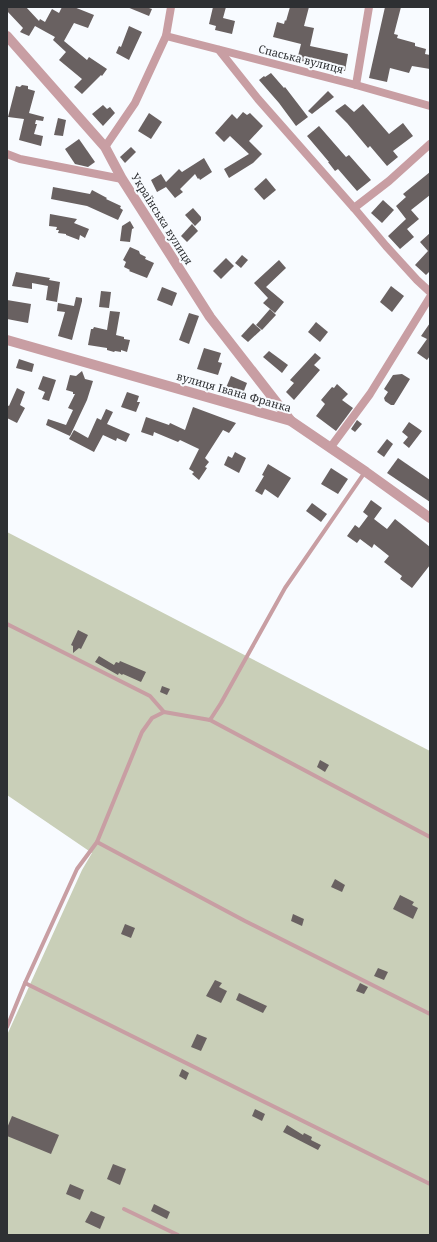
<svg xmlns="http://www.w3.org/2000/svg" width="437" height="1242" font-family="'Noto Serif',serif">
	<rect width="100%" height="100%" fill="#f8fbff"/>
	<path fill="#c9cfb8" d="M7,532L430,751V1235H7V1035L82,870L92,853L7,795Z"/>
	<g fill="#696161">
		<path d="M7,7H26L39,21L40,19L45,22L52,9L59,13L62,7H74L94,15L88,28L74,23L64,41L87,60L89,57L107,69L102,76L101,75L82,94L74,87L82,79L59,60L66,52L53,40L55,37L35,26L29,36L20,32L23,28L7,11Z"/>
		<path d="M127,7H146L152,9L149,16Z"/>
		<path d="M213,7H226L223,18L235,21L232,34L215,30L216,26L209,24Z"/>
		<path d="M290,7H309L304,26L314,28L310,46L348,54L345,71L297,60L301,44L273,37L277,22L284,24L285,20L286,21Z"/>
		<path d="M385,7H401L394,34L398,35L397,38L415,43V46L426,49L425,54L430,55V69L412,66L409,73L390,68L387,82L369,78Z"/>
		<path d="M129,26L142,32L129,60L116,53L119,46L121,47Z"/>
		<path d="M271,73L284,88L285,87L308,117L296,126L279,103L259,80L264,76L265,77Z"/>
		<path d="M22,85L28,86V89L35,91L29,113L44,117L43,121L36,120L35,124H37L34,134L43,136L41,146L19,140L24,119L8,117L16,86L20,87Z"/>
		<path d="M328,91L334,97L312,114L308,111Z"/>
		<path d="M345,104L354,112L363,104L389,134L403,123L413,136L393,151L398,157L387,166L370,146L368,148L347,123L335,111Z"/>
		<path d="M103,105L107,109L110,107L115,113L103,126L92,114Z"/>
		<path d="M243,112L247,115L250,113L263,126L249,141L262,154L253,163L229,178L224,169L249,154L230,136L224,142L215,133L232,114L237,119Z"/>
		<path d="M149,113L162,122L151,139L138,131Z"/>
		<path d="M58,118L66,120L63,136L54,135Z"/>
		<path d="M319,126L346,157L349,155L371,180L357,191L338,169L335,171L328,162H329L307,136Z"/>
		<path d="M79,139L95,162L88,167L75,164L65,149Z"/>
		<path d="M131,147L136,152L125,163L120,157Z"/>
		<path d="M204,158L212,172L200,180L199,178L198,179L195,174L180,189L183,192L175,198L166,187L157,192L151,180L161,174L166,182L179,169L182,172Z"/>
		<path d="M430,172V195L411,210L419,219L407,229L414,237L400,249L388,236L406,219L396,206L406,197L403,194Z"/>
		<path d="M266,178L276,190L264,200L254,189Z"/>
		<path d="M53,187L90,194L92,190L107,198L106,199L121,206L120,208L123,210L118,220L87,206L51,199Z"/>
		<path d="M383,200L394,210L382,223L371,213Z"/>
		<path d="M193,208L201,217V220L195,226L185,215Z"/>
		<path d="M50,214L77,219L74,223L89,229L85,238L80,235L79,240L66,235V234L58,233L59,230H56L57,227L49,226Z"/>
		<path d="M130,221L134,228L132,229L130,242L120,241L122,226Z"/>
		<path d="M192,224L198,231L187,242L181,236Z"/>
		<path d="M430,233V271L426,275L415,265L428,251L420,242Z"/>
		<path d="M130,247L139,251L140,254L146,257L145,259L154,263L147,278L129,271L130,270L124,267L126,262L123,260Z"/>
		<path d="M242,255L248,260L241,268L235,263Z"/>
		<path d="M226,258L234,266L221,279L213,271Z"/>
		<path d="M279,260L286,268L266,287L284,302L275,313L263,303L268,298L254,283Z"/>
		<path d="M16,272L50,278L49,280L60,282L57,302L46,300L48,286L32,283V289L12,286Z"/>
		<path d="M391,286L404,296L392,312L380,302Z"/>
		<path d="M162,287L177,293L172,306L157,300Z"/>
		<path d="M101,291L111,292L109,308L99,307Z"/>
		<path d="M76,297L82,298V301L72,340L58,336L65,312L57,311L58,303L74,306Z"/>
		<path d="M7,300L31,304L28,323L7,319Z"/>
		<path d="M270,309L276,315L262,330L256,325Z"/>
		<path d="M110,311L120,312L116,335L124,337V339L130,340L127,352L121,350V352L115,351L114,352L107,350V348L88,345L91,329H93L94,327L107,330Z"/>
		<path d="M189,313L199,316L189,344L179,340Z"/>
		<path d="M316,322L328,332L320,342L308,332Z"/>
		<path d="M253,323L261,330L248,342L241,336Z"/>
		<path d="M430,323V356L427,360L417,353L427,339L421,336Z"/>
		<path d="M204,348L221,353L218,362L222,363L218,375L197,369Z"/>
		<path d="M269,351L288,365L282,373L263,357Z"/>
		<path d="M315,353L321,358L314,365L320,370L294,400L286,392L294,383L290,380Z"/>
		<path d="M19,359L34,364L32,372L16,368Z"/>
		<path d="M82,371L85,379L93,381L87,400L70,436L46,425L48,419L66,425L73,410L68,408L75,394H73V392L66,390L70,375L76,376Z"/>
		<path d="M402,374L410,379L394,405H391L385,401L384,398L388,392L384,389L393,375Z"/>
		<path d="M43,376L56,380L49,401L42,399L45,392L38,389Z"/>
		<path d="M231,376L247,383L242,396L225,390Z"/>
		<path d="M337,384L348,394L342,400L353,408L336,431L316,416L325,404L321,400L332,387L334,388Z"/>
		<path d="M17,388L25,392L20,405L25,408L17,423L7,418V405L9,406Z"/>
		<path d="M127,392L139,396L137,402H140L136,412L121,407Z"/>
		<path d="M193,407L236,423L229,433L223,430L205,458L209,462L205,467L207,468L199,480L192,474L194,472L189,469L199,449L180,440L178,442L154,432L153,436L141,432L146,417L169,425L170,423L185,430Z"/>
		<path d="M106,409L113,412L107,424L130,434L126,442L117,438L116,441L103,435L94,452L69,439L74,430L88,438L97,418L101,420Z"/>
		<path d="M357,420L362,424L355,432L351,429Z"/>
		<path d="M409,422L422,431L409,448L403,443L408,437L402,432Z"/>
		<path d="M387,439L393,444L384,457L377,452Z"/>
		<path d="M235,452L246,458L239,473L224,465L228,456L232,458Z"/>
		<path d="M398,458L430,480V502L387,473Z"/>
		<path d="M268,464L291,478L278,498L265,489L262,495L255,491L264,476L262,475Z"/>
		<path d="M331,468L348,479L338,494L321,484Z"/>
		<path d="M371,500L382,508L374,519L387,529L395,519L430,547V565L412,588L400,579L402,576L384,562L389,556L374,544L372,548L360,539L357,543L347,536L355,525L359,528L368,516L363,512Z"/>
		<path d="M312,503L327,514L321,522L306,511Z"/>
		<path d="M78,630L88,635L81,649L79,648L73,653V646L71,645Z"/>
		<path d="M99,656L114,665L116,662L119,663L120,661L146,672L141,682L123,674L122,675L119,673L118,675L95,662Z"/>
		<path d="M162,686L170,689L167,695L160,692Z"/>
		<path d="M320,760L329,765L325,772L317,767Z"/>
		<path d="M335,879L345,885L342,892L331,887Z"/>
		<path d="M400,895L414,902L412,905L418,908L413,919L393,909Z"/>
		<path d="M293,914L304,919L302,926L291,921Z"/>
		<path d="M125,924L135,928L131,938L121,934Z"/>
		<path d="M378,968L388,972L384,980L374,976Z"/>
		<path d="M215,980L222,983L219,987L227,991L221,1003L206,996Z"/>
		<path d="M360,983L368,987L364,994L356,991Z"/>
		<path d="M239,993L267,1006L263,1013L236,1000Z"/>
		<path d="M197,1034L207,1038L201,1051L191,1047Z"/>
		<path d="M182,1069L189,1073L186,1080L179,1076Z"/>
		<path d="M255,1109L265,1114L262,1121L252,1116Z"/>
		<path d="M12,1116L59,1135L51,1154L7,1136V1128Z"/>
		<path d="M287,1125L303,1135L304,1133L312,1137L311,1140L321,1145L318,1150L283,1132Z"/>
		<path d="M113,1164L126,1169L120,1185L107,1179Z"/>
		<path d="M70,1184L84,1190L80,1200L66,1194Z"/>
		<path d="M154,1204L170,1212L167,1219L151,1211Z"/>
		<path d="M91,1211L105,1217L100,1229L85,1222Z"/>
	</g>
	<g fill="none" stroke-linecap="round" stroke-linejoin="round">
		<g stroke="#c89ea3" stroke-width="4">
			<path d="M7,624L150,696L164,712"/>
			<path d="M210,720L430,837"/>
			<path d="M97,842L245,921L430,1014"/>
			<path d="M25,983L430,1184"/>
			<path d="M7,1027L25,983L77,869L97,842L142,732L152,718L164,712L210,720L221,703L285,588L365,472"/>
			<path d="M124,1209L178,1235"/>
		</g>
		<g stroke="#c89ea3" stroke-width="8">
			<path d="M166,36L356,85L430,106"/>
			<path d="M219,50L258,99L354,208L386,246L417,280L430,292"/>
			<path d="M356,85L369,7"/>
			<path d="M105,147L135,103L166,36L171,7"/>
			<path d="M7,154L20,159L122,179"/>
			<path d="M354,208L389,181L430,144"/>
			<path d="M330,448L370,394L430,297"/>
		</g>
		<g stroke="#c89ea3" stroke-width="10">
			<path d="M7,36L105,147L122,179L210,317L291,421"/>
			<path d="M7,340L291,421L366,472L430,518"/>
		</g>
	</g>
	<g text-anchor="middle" stroke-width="4" stroke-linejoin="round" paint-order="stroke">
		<g font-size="11" fill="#2e3033" stroke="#f8fbff">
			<text transform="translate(301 59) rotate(14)" y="4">Спаська вулиця</text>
			<text transform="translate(162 219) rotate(58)" y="4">Українська вулиця</text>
			<text transform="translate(234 392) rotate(16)" y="4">вулиця Івана Франка</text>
		</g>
	</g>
	<rect width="437" height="1242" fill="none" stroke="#2e3033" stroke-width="16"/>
</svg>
